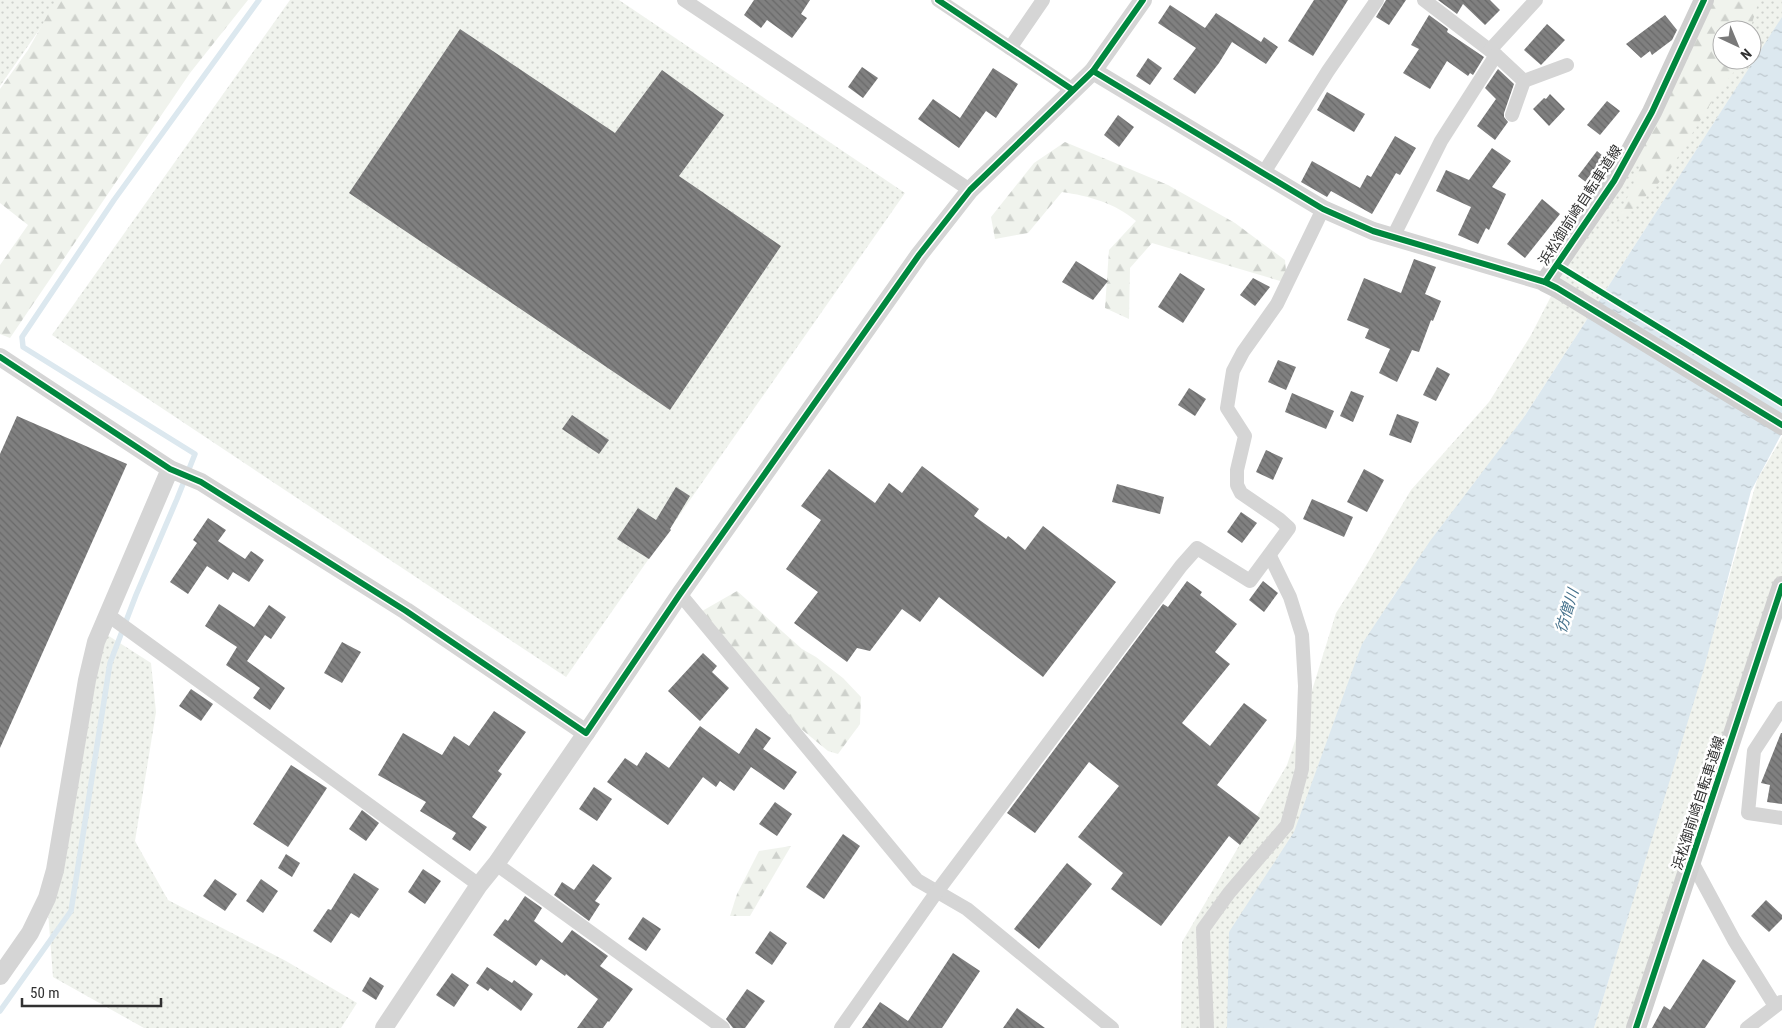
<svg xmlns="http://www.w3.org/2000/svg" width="1782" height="1028" font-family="'Roboto Condensed','Noto Sans JP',sans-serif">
	<defs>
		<pattern id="grass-dots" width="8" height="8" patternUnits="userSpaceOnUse" patternTransform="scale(1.25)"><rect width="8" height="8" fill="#f0f3ed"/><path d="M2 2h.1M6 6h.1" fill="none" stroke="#ced1cc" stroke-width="1.8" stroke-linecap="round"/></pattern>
		<pattern id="forest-firs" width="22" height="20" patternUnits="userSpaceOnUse" patternTransform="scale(1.25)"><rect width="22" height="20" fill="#f0f3ed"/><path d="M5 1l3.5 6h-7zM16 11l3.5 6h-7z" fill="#ced1cc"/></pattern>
		<pattern id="water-ripples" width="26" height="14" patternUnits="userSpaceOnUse" patternTransform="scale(1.25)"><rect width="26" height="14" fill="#dce8ef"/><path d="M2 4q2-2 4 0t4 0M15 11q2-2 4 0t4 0" fill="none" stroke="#bdc7cd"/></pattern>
		<pattern id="building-back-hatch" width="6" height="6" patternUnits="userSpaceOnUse" patternTransform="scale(1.25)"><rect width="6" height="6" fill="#808080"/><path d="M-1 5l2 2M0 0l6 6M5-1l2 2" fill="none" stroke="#696969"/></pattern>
	</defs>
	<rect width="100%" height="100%" fill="#fff"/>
	<g fill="url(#grass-dots)" fill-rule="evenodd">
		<path d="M0,0H60L0,86Z"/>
		<path d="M290,0H619L905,193L566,677L52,335Z"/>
		<path d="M1704,0H1782V35L1730,98L1524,417L1392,598L1232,1028H1181L1182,942L1287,765L1314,684L1336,613L1364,569L1411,490L1489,402L1531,335ZM1722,30H1752V60H1722Z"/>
		<path d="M1782,437V601L1636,1028H1594L1711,640L1757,480Z"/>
		<path d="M101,631L151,663L156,712L135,841L168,900L286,961L357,1003L341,1028H144L53,977L47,898Z"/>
	</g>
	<g fill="url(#forest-firs)">
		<path d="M56,0H248L190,73L10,338L0,334V265L28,225L0,203V89L28,50Z"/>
		<path d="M1704,0H1759L1750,30H1722V60H1744L1719,90L1668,173L1643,199L1615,226L1640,168L1629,153Z"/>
		<path d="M1065,142L1168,185L1235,223L1285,260L1287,283L1152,243L1130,268L1129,319L1105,308L1109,250L1136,221C1115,203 1089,196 1062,192L1028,233L995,239L991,217L1034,163Z"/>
		<path d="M737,591L802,649L816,657L843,678L861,697L860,724L838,754L828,751L789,719L697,614Z"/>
		<path d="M791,846L750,916H730L737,894L759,851Z"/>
	</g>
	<path fill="url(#water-ripples)" d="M1782,17V433L1751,491L1703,672L1594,1028H1227L1229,932L1294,832L1362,644L1430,541L1524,417Z"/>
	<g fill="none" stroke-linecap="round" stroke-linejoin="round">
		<path stroke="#dce8ef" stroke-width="5.5" d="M0,1011L71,911L110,663L136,595L177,499L195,454L23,347L22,337L114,200L259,0"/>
	</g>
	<g fill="url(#building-back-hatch)">
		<path d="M754,0H810L801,14L807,18L792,38L767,20L761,28L744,15Z"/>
		<path d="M1314,0H1348L1313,56L1288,41Z"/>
		<path d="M1386,0H1406L1389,25L1376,17Z"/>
		<path d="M1438,0H1490L1500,10L1485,25L1463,4L1457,14Z"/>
		<path d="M1170,5L1205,28L1216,13L1261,42L1264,37L1278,47L1266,64L1232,42L1219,63L1195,94L1173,79L1196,48L1158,23Z"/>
		<path d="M1429,15L1448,29L1447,32L1484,57L1473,75L1470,73L1468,76L1447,61L1430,89L1403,73L1419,49L1411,45Z"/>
		<path d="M1665,15L1677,30L1672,40L1652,55L1650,51L1641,58L1626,44Z"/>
		<path d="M1547,24L1565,40L1541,65L1524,50Z"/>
		<path d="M460,29L615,133L662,70L724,115L679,176L781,246L670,410L349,193Z"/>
		<path d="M1148,58L1162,68L1150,85L1136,76Z"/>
		<path d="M862,67L878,78L863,98L848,87Z"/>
		<path d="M993,68L1018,84L996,118L986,111L959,148L918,119L933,99L960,118Z"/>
		<path d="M1498,69L1514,84L1504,113V117L1508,122L1495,140L1477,126L1496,99L1485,88Z"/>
		<path d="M1327,92L1365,114L1354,132L1317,110Z"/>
		<path d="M1550,94L1565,109L1549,126L1533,109L1544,98L1546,99Z"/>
		<path d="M1607,101L1620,111L1600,135L1587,125Z"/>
		<path d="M1118,115L1134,127L1119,147L1104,135Z"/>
		<path d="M1395,136L1416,148L1400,175L1396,173L1372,214L1331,191L1327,197L1301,182L1312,161L1360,188L1367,175L1371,177Z"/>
		<path d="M1492,148L1511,161L1492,187L1506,194L1489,230L1486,228L1478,244L1458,235L1471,207L1436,191L1446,170L1469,180Z"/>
		<path d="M1597,151L1610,162L1591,186L1578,176Z"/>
		<path d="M1542,199L1560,214L1525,258L1507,244Z"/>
		<path d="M1414,259L1436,267L1425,294L1441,301L1433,321L1431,320L1419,352L1412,350L1397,382L1379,373L1390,349L1365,338L1369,329L1347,320L1364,278L1401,293Z"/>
		<path d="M1076,261L1108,281L1093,300L1062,282Z"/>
		<path d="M1180,273L1205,289L1183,323L1158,307Z"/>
		<path d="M1253,278L1270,287L1255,306L1240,295Z"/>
		<path d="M1278,360L1296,367L1286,390L1268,382Z"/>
		<path d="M1437,367L1450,374L1436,401L1423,395Z"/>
		<path d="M1189,388L1206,399L1195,416L1178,405Z"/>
		<path d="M1351,391L1364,396L1353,422L1340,416Z"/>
		<path d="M1292,393L1334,411L1326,429L1285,412Z"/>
		<path d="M1397,414L1419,422L1411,443L1389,435Z"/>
		<path d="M572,415L609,440L599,454L562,429Z"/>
		<path d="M17,416L127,464L0,748V454Z"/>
		<path d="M1266,450L1283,458L1273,480L1256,472Z"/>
		<path d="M922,466L979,509L974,516L1006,539L1008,536L1025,550L1043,526L1116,582L1043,677L939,597L920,622L902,609L870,651L857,648L847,662L794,623L818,592L786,569L821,520L801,506L829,469L875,503L889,483L902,493Z"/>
		<path d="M1364,469L1384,480L1367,512L1347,502Z"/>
		<path d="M1117,484L1164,497L1160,514L1112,502Z"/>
		<path d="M676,487L690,496L670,529L671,530L649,559L617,539L638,508L656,520Z"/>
		<path d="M1312,499L1353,517L1344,537L1303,519Z"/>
		<path d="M1241,512L1257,523L1242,543L1227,532Z"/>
		<path d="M208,518L226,530L218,541L245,559L251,551L264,560L249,582L233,572L228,580L207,566L188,594L170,582L197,543L193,540Z"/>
		<path d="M1187,581L1202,592L1200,595L1237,624L1215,652L1230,664L1182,723L1210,746L1244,703L1267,720L1217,785L1260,818L1240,845L1229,836L1161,926L1111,889L1123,873L1078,837L1119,786L1089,762L1035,833L1007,813L1163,604L1168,607Z"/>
		<path d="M1263,581L1278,593L1264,612L1249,600Z"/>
		<path d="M219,604L254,627L269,605L286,617L271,639L265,635L247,661L285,688L270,710L253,698L260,688L226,665L237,647L205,626Z"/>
		<path d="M342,642L361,652L342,683L324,673Z"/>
		<path d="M703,653L717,666L712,672L729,688L700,721L668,691Z"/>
		<path d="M191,689L213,704L201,721L179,706Z"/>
		<path d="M494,711L526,732L498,771L502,774L472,817L487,827L470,851L452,839L456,833L420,811L426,802L378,775L403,733L442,755L454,736L469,746Z"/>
		<path d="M700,726L739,754L756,728L771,738L763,749L797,772L784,790L751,767L734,791L720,781L716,787L703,777L668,825L607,782L625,758L637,766L646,752L669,768Z"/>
		<path d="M1781,733H1782V804L1767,802L1770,785L1761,783Z"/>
		<path d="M291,765L327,788L288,847L253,824Z"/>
		<path d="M594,787L612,799L597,821L579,809Z"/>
		<path d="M775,802L792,814L777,836L759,824Z"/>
		<path d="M362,810L379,823L366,841L349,829Z"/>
		<path d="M843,834L860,846L824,899L806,887Z"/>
		<path d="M286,854L300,863L292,877L278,868Z"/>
		<path d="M1067,863L1092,884L1039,949L1014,929Z"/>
		<path d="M593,864L612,878L595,901L600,904L589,921L554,895L562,882L574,890Z"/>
		<path d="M423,869L441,881L425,904L408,892Z"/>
		<path d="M354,873L379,889L359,918L351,913L331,943L313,931L328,909L331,910Z"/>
		<path d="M215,879L237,894L225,911L203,896Z"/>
		<path d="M261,879L278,891L263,913L246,901Z"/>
		<path d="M525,896L542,908L534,921L562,943L572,930L608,956L600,966L633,989L609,1022L608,1021L603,1028H577L598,999L566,974L565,976L541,959L536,966L493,935L505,919L508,921Z"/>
		<path d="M1766,900L1782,915V919L1769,932L1751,916Z"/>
		<path d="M643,917L661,929L646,951L628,939Z"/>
		<path d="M770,931L787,943L772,965L755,953Z"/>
		<path d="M953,953L980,971L942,1028H862L880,1002L908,1021Z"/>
		<path d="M1703,959L1736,981L1705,1028H1652L1664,1006L1670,1010Z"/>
		<path d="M487,967L512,983L514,980L533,994L521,1011L490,988L488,991L476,983Z"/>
		<path d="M452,973L469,985L454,1007L436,995Z"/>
		<path d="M370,977L384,986L376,1000L362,991Z"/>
		<path d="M747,989L765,1001L745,1028H733L726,1019Z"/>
		<path d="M1017,1008L1045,1028H1003Z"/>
	</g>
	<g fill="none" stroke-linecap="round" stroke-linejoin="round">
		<g stroke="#d5d5d5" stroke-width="14">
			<path d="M684,0L970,190"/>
			<path d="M938,0L1073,90"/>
			<path d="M1424,0L1496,55L1524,81L1567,65"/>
			<path d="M1010,48L1043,0"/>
			<path d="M1490,50L1536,0"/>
			<path d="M1512,115L1524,81"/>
			<path d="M1263,174L1328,71L1377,0"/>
			<path d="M1393,237L1441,141L1496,55"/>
			<path d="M680,594L917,880L967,909L1112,1028"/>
			<path d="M108,615L479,885"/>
			<path d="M1782,708L1754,751L1748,813L1782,818"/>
			<path d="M1692,862L1734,940L1775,1006"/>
			<path d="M496,864L723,1028"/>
			<path d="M841,1028L936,893L1181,566L1197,548L1250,581L1289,528L1279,519L1241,493L1237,485V470L1245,436L1227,408L1233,371L1243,352L1277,304L1323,209"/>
			<path d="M1207,1028L1203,929L1229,893L1287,825L1302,769L1305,686L1302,635L1290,597L1270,556"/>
			<path d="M1747,1028L1781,1002"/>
		</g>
		<g stroke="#d5d5d5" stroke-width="18">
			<path d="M1093,71L1323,209L1373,231L1545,282"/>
			<path d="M0,357L170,469L201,482L406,611L586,733L680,594L919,255L970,190L1093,71L1143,0"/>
			<path d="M0,976L30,933L47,898L55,870L87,680L96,642L170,469"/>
			<path d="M384,1028L479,885L496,864L586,733"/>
		</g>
		<g stroke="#cfcfcf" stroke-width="20">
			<path d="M1704,0L1652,112L1614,181L1545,282L1557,288L1782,425"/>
			<path d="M1636,1028L1782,586"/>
		</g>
		<g stroke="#fff" stroke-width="9">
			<g id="cycleway">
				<path d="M938,0L1073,90"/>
				<path d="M1093,71L1323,209L1373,231L1545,282L1557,288L1782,425"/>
				<path d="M1557,265L1782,403"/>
				<path d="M1545,282L1614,181L1652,112L1704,0"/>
				<path d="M0,357L170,469L201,482L406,611L586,733L680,594L919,255L970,190L1093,71L1143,0"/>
				<path d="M1636,1028L1782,586"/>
			</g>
		</g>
		<use href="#cycleway" stroke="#00873e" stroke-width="6"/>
	</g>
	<g text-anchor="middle" stroke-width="5" stroke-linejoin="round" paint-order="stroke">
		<g font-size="14" fill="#313131" stroke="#fff">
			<text transform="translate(1580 205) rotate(-57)" y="5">浜松御前崎自転車道線</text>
			<text transform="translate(1698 803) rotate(-72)" y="5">浜松御前崎自転車道線</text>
		</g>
		<g font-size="15" font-style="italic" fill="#46728c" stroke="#fff">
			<text transform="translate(1567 611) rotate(-73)" y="5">彷僧川</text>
		</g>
	</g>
	<g transform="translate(1737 45) rotate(136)"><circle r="24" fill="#ffffff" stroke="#adadad"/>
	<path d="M0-4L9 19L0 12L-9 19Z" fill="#797979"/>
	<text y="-8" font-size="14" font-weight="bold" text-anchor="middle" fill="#313131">N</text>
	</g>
	<path d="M22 998v8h139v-8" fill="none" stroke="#313131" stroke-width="2.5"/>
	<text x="30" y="998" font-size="15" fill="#313131" stroke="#ffffff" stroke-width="4" paint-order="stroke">50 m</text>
</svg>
